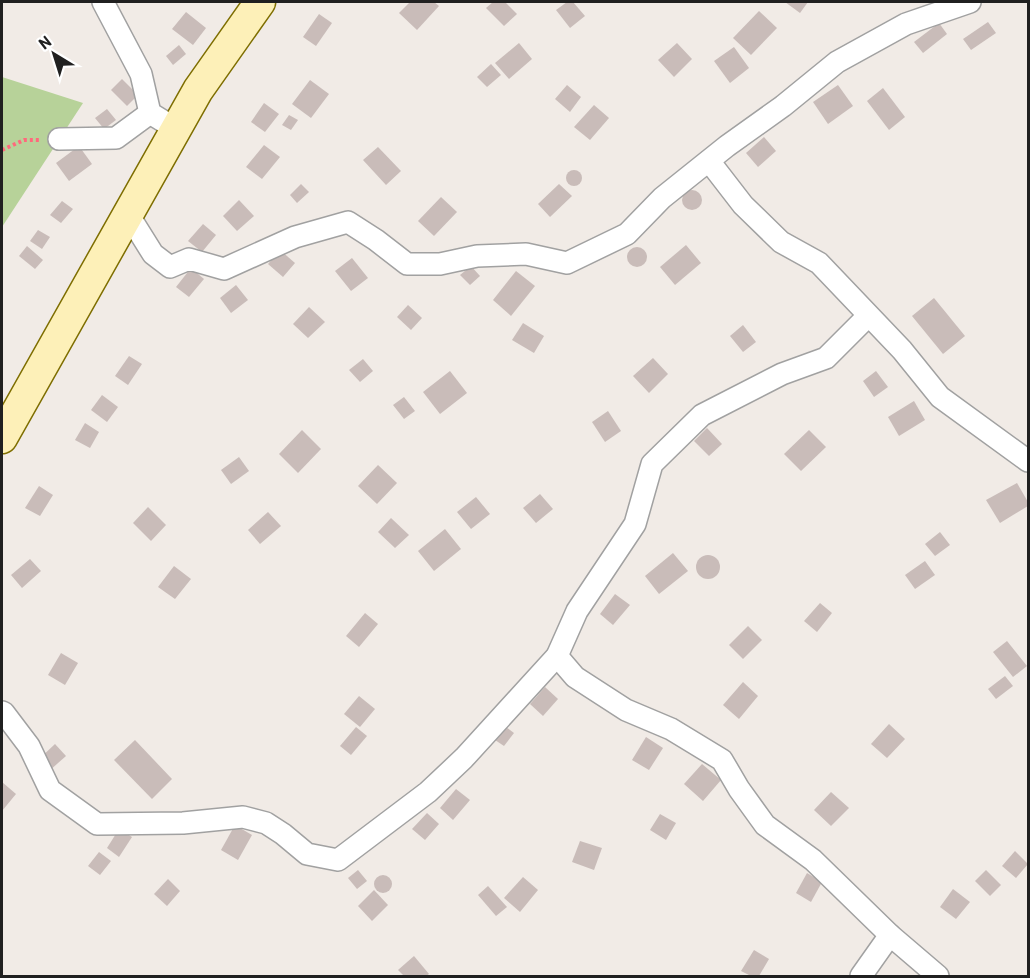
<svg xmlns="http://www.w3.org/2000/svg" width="1030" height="978" font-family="Barlow,sans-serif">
	<rect width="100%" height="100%" fill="#f1ebe6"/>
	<path fill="#b7d299" d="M2,77L83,103L2,227Z"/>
	<g fill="#c9bcb9">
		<path d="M410,2H434L439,6L417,30L399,13Z"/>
		<path d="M493,2H505L517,14L504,26L486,8Z"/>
		<path d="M567,2H573L585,16L570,28L556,10Z"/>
		<path d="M785,2H808L800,13Z"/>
		<path d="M759,11L777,28L751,55L733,38Z"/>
		<path d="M186,12L206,28L193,45L172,29Z"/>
		<path d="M319,14L332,23L316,46L303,37Z"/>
		<path d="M988,22L996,33L971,50L963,39Z"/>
		<path d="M939,23L947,34L923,53L914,42Z"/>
		<path d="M519,43L532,59L509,79L495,63Z"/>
		<path d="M677,43L692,59L674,77L658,60Z"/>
		<path d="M179,45L186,54L173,65L166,56Z"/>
		<path d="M734,47L749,68L730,83L714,61Z"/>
		<path d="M491,64L501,75L487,87L477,77Z"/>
		<path d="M122,79L138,95L127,106L111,90Z"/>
		<path d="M310,80L329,94L311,118L292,104Z"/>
		<path d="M567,85L581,97L570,112L555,99Z"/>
		<path d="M838,85L853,106L828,124L813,102Z"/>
		<path d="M883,88L905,117L889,130L867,101Z"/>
		<path d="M264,103L279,114L265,132L251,122Z"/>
		<path d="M594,105L609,118L590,140L574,127Z"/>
		<path d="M107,109L116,120L104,129L95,118Z"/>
		<path d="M289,115L298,120L291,130L282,125Z"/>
		<path d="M764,137L776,151L758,167L746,153Z"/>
		<path d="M264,145L280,157L262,179L246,167Z"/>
		<path d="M79,146L92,164L69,181L56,163Z"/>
		<path d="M378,147L401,171L386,185L363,160Z"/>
		<circle cx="574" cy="178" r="8"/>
		<path d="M301,184L309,192L297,203L290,195Z"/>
		<path d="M559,184L572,196L550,217L538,204Z"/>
		<circle cx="692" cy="200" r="10"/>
		<path d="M441,197L457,212L434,236L418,221Z"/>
		<path d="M239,200L254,216L237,231L223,216Z"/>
		<path d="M62,201L73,209L61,223L50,215Z"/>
		<path d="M203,224L216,235L202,252L188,241Z"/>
		<path d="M38,230L50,237L42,249L30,241Z"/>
		<path d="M686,245L701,263L675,285L660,267Z"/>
		<path d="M27,246L43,260L35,269L19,256Z"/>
		<circle cx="637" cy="257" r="10"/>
		<path d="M280,250L295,263L283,277L268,264Z"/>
		<path d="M352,258L368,278L351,291L335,271Z"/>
		<path d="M471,266L480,276L470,285L460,275Z"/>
		<path d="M191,268L204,279L189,297L176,287Z"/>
		<path d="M516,271L535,286L511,316L493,300Z"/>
		<path d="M236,285L248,300L231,313L220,298Z"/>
		<path d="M934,298L965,336L943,354L912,316Z"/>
		<path d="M408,305L422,318L411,330L397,317Z"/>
		<path d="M309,307L325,322L308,338L293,324Z"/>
		<path d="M523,323L544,336L534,353L512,340Z"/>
		<path d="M743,325L756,342L743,352L730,336Z"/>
		<path d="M129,356L142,364L128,385L115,376Z"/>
		<path d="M653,358L668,374L649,393L633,376Z"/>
		<path d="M363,359L373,371L360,382L349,370Z"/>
		<path d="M450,371L467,393L440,414L423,392Z"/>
		<path d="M876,371L888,387L874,397L863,381Z"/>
		<path d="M102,395L118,407L107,422L91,410Z"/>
		<path d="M404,397L415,411L404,419L393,405Z"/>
		<path d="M914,401L925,420L899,436L888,417Z"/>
		<path d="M608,411L621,431L605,442L592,422Z"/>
		<path d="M85,423L99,432L90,448L75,440Z"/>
		<path d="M707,428L722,444L709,456L694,441Z"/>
		<path d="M302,430L321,449L298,473L279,454Z"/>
		<path d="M809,430L826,447L801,471L784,454Z"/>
		<path d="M239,457L249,471L231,484L221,470Z"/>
		<path d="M378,465L397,483L377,504L358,486Z"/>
		<path d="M1017,483L1028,502V506L1000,523L986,500Z"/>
		<path d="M39,486L53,495L40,516L25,508Z"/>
		<path d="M540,494L553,509L536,523L523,508Z"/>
		<path d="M476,497L490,514L471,529L457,512Z"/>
		<path d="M148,507L166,525L151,541L133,523Z"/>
		<path d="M268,512L281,526L260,544L248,530Z"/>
		<path d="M391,518L409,535L395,548L378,532Z"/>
		<path d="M445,529L461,549L434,571L418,551Z"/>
		<path d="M940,532L950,545L935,556L925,544Z"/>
		<path d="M673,553L688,571L659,594L645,576Z"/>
		<circle cx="708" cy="567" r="12"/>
		<path d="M30,559L41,571L22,588L11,575Z"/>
		<path d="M925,561L935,575L915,589L905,575Z"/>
		<path d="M174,566L191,579L175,599L158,587Z"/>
		<path d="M615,594L630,605L613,625L600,614Z"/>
		<path d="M820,603L832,613L817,632L804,621Z"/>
		<path d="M365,613L378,624L359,647L346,636Z"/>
		<path d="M748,626L762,640L743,659L729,645Z"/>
		<path d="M1007,641L1027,666L1013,677L993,652Z"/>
		<path d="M61,653L78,663L65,685L48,675Z"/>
		<path d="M1005,676L1013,686L996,699L988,689Z"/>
		<path d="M743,682L758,696L739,719L723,705Z"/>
		<path d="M545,687L558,699L543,716L530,704Z"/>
		<path d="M359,696L375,709L360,727L344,714Z"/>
		<path d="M502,724L514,733L504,746L492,738Z"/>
		<path d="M889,724L905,739L887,758L871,744Z"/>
		<path d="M356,727L367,736L351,755L340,746Z"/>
		<path d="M646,737L663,748L649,770L632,760Z"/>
		<path d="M135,740L172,779L152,799L114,760Z"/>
		<path d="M55,744L66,756L49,771L38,760Z"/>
		<path d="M702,764L721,780L703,801L684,784Z"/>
		<path d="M2,782L16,794L2,811Z"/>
		<path d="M456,789L470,800L453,820L440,808Z"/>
		<path d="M831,792L849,808L831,826L814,810Z"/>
		<path d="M427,813L439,824L425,840L412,829Z"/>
		<path d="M660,814L676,823L666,840L650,830Z"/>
		<path d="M235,825L252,835L238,860L221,850Z"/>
		<path d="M119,829L132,837L119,857L107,848Z"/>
		<path d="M580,841L602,848L594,870L572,862Z"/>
		<path d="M1015,851L1028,864L1016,878L1002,866Z"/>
		<path d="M99,852L111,861L100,875L88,866Z"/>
		<path d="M358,870L367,881L357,889L348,878Z"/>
		<path d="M986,870L1001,885L990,896L975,881Z"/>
		<path d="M807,873L822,882L811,902L796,893Z"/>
		<circle cx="383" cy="884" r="9"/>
		<path d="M523,877L538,890L520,912L504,898Z"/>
		<path d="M168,879L180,891L167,906L154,894Z"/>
		<path d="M488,886L507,907L496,916L478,895Z"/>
		<path d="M953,889L970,902L956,919L940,907Z"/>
		<path d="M374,890L388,905L372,921L358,906Z"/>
		<path d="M754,950L769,959L759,976H751L741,971Z"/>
		<path d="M414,956L429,974L426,976H404L398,970Z"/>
	</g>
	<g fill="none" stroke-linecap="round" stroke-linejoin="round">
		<g stroke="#a1a1a1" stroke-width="24">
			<g id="street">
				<path d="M103,2L141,74L150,113L176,129"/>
				<path d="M59,139L116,138L150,113"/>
				<path d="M709,161L743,205L781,242L819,263L902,350L940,397L1028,461"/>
				<path d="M128,214L153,254L170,267L189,259L224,269L295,237L348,222L376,240L407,264H440L477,256L526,254L567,263L627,234L662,198L727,146L783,106L837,62L906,24L970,2"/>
				<path d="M557,656L575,677L626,710L671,729L722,760L739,789L765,825L813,860L890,935L938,976"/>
				<path d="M2,712L4,713L29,746L50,790L97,824L183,823L243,817L266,823L283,834L307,854L338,860L428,792L464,758L557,656L577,611L635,524L652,464L702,415L782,374L826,358L868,316"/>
				<path d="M861,976L890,935"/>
			</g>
		</g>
		<g stroke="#7e6e00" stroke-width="33">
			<path id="secondary" d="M2,438L198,90L260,2"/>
		</g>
		<path stroke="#ff697c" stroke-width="4" stroke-dasharray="3 3" stroke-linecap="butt" d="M2,150L24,140H41"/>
		<use href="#street" stroke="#fff" stroke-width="21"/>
		<use href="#secondary" stroke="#fdf0b8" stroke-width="30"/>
	</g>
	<rect width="1030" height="978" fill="none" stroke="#202020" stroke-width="6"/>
	<g transform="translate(54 54) rotate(322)" stroke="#ffffff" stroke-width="4.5" paint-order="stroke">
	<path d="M0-4.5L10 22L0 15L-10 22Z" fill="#202020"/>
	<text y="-9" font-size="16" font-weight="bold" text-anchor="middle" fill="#202020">N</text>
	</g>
</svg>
